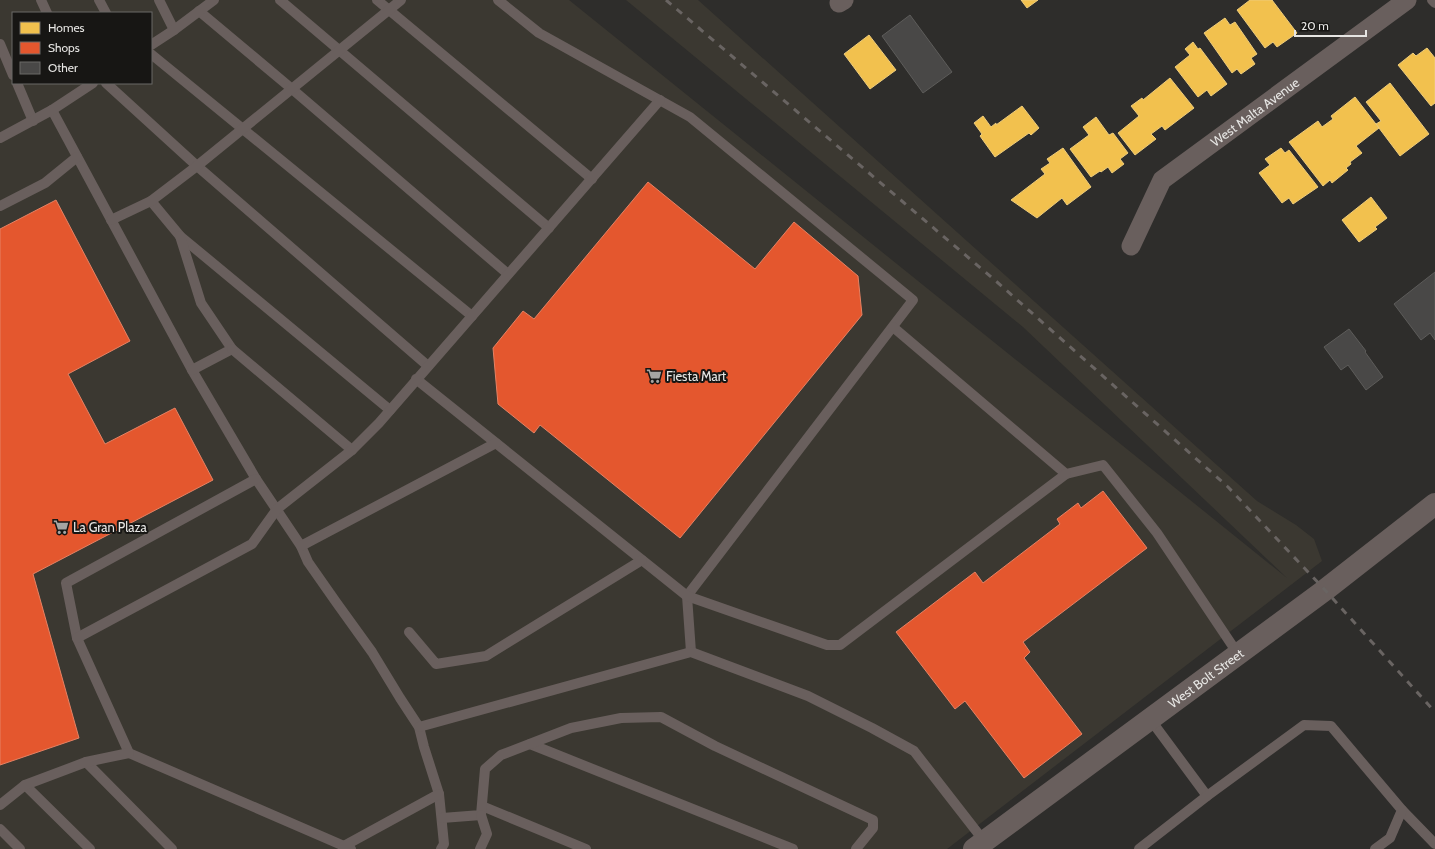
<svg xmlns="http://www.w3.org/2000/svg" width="1435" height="849" font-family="Cabin,sans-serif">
	<rect width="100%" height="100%" fill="#2e2d2b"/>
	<path fill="#3b3831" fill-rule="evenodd" d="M0,0H569L1287,578L1023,327L626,0H698L1257,501L1296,525L1314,539L1322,561L947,849H0ZM13,13H151V83H13Z"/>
	<g fill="#f2c14e" stroke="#eecc7b">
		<path d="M1021,0H1038L1027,8Z"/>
		<path d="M1250,0H1272L1297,33L1277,47L1273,42L1265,48L1237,10Z"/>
		<path d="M1225,18L1230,25L1235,22L1257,54L1251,58L1255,64L1241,74L1237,69L1232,73L1204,33Z"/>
		<path d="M869,35L896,70L870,89L844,54Z"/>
		<path d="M1193,42L1198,49L1200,48L1227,84L1211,96L1207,90L1198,97L1175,67L1190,55L1185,49Z"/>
		<path d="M1427,48L1435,58V103L1431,106L1398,65L1413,53L1416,56Z"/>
		<path d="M1170,78L1194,108L1165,130L1162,126L1151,134L1156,139L1135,155L1118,133L1139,116L1131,106L1142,98L1143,100Z"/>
		<path d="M1390,83L1429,134L1400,156L1376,124L1381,121L1366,102Z"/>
		<path d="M1355,97L1379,128L1356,146L1362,153L1350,162L1351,164L1346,168L1348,170L1332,183L1330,180L1323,186L1289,142L1318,121L1322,127L1333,119L1331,116Z"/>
		<path d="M1022,106L1039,128L1031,135L1029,133L995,157L980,136L982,134L974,123L983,116L991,127L996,123V125Z"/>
		<path d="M1096,117L1109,135L1113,133L1128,153L1120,159L1124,164L1112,173L1108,167L1101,172L1100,171L1091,177L1070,149L1089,135L1083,127Z"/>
		<path d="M1063,148L1091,187L1067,205L1062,198L1037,218L1011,200L1045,174L1041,169L1050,163L1047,159Z"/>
		<path d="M1281,148L1285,153L1289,150L1318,187L1293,204L1289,198L1282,203L1259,173L1270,165L1265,159Z"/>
		<path d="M1371,197L1387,218L1375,227L1377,229L1359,242L1342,220Z"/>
	</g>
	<g fill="#e4572e" stroke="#e58264">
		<path d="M648,182L755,269L794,222L858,276L862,315L680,538L540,425L534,433L498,404L493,348L523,311L534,319Z"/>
		<path d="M56,200L130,341L68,374L105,444L175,408L213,480L33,574L79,738L0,765V229Z"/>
		<path d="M1103,491L1147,548L1023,642L1030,652L1024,658L1082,734L1024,778L965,701L955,709L896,632L975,572L983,583L1060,524L1057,519L1078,503L1081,508Z"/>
	</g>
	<g fill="#494847" stroke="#5d5c5a">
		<path d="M910,15L952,72L923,93L882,36Z"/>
		<path d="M1435,272V340L1430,333L1421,340L1394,304Z"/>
		<path d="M1349,329L1366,351L1365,352L1383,377L1366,390L1348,365L1341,370L1324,347Z"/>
	</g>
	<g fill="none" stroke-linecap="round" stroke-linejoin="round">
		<g stroke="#695f5d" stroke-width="10">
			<path d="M41,0L47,13"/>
			<path d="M99,0L106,13"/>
			<path d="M159,0L174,30"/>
			<path d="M280,0L549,228"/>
			<path d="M377,0L592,179"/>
			<path d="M498,0L539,33L690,117L913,300L687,596L691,652"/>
			<path d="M1432,0L1435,3"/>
			<path d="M199,11L292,89L508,274"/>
			<path d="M0,44L13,75"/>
			<path d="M151,45L174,30L214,0"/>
			<path d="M151,54L472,316"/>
			<path d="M17,83L33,121"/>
			<path d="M106,83L197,166L428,366"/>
			<path d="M52,110L192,370L256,479L301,546L308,562L336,602L372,652L400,698L419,727L424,747L439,794L444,844L441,849"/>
			<path d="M0,138L52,110L93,83"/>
			<path d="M151,201L180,236L390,410"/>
			<path d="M0,206L45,183L77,157"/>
			<path d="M111,220L151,201L197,166L401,0"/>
			<path d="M180,236L201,303L232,349L192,370"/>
			<path d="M893,327L1066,474L1103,465L1157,533L1238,654"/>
			<path d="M232,349L352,450"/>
			<path d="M416,379L687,596L827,645H840L1066,474"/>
			<path d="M256,479L66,583L77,638L129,753L351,849"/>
			<path d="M301,546L496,443"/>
			<path d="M409,632L436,664L486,656L642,560"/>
			<path d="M77,638L252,544L277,509L352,450L379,423L660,100"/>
			<path d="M1150,719L1207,796"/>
			<path d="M419,727L691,652L808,696L872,728L914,751L984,841"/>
			<path d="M530,744L793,849"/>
			<path d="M86,762L172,849"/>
			<path d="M25,785L90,849"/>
			<path d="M0,805L25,785L86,762L129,753"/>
			<path d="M482,806L586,849"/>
			<path d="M1402,810L1435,844"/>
			<path d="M442,818L481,815L485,769L501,755L571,728L621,718L661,717L715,746L873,820V828L856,849"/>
			<path d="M0,829L20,849"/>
			<path d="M344,846L439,794"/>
			<path d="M480,849L487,834L481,815"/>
			<path d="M1139,849L1207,796L1304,725L1331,726L1402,810L1390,838L1375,849"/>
		</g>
		<g stroke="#695f5d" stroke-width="19">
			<path d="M839,3L844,0"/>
			<path id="s1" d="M1131,246L1162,180L1407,0"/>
		</g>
		<path stroke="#695f5d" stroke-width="22" id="s2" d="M974,849L1325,590L1435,504"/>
		<path stroke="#696462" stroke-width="3" stroke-dasharray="7 7" stroke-linecap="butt" d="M666,0L997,282L1228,487L1325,590L1435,712"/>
	</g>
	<defs>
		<g id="supermarket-bare" transform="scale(1.2)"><path d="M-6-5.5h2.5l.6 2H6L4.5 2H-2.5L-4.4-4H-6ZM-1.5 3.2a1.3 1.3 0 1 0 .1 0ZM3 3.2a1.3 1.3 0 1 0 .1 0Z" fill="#a6a5a3" stroke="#171614" stroke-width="2.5" paint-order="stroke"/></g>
	</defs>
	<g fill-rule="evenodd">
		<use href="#supermarket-bare" x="654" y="376"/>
		<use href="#supermarket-bare" x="61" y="527"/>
	</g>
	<g text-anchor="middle" stroke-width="4" stroke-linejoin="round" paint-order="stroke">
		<g font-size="13" fill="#e6e5e3" stroke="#171614">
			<text dy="5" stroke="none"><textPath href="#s1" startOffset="188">West Malta Avenue</textPath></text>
			<text dy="5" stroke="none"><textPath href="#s2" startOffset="288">West Bolt Street</textPath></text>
		</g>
		<g font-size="13" fill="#e6e5e3" stroke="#171614" text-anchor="start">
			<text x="666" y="381">Fiesta Mart</text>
			<text x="73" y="532">La Gran Plaza</text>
		</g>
	</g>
	<rect x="12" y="12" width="140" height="72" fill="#171614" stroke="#6a6967"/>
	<rect x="20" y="22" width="20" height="12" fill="#f2c14e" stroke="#6a6967"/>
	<text x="48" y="32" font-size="12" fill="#e6e5e3">Homes</text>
	<rect x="20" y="42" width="20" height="12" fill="#e4572e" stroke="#6a6967"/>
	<text x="48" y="52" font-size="12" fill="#e6e5e3">Shops</text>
	<rect x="20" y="62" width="20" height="12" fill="#494847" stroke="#6a6967"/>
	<text x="48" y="72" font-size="12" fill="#e6e5e3">Other</text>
	<path d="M1295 30v6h71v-6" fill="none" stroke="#e6e5e3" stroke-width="2"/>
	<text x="1301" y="30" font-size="12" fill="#e6e5e3" stroke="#171614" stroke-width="3" paint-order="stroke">20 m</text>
</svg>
